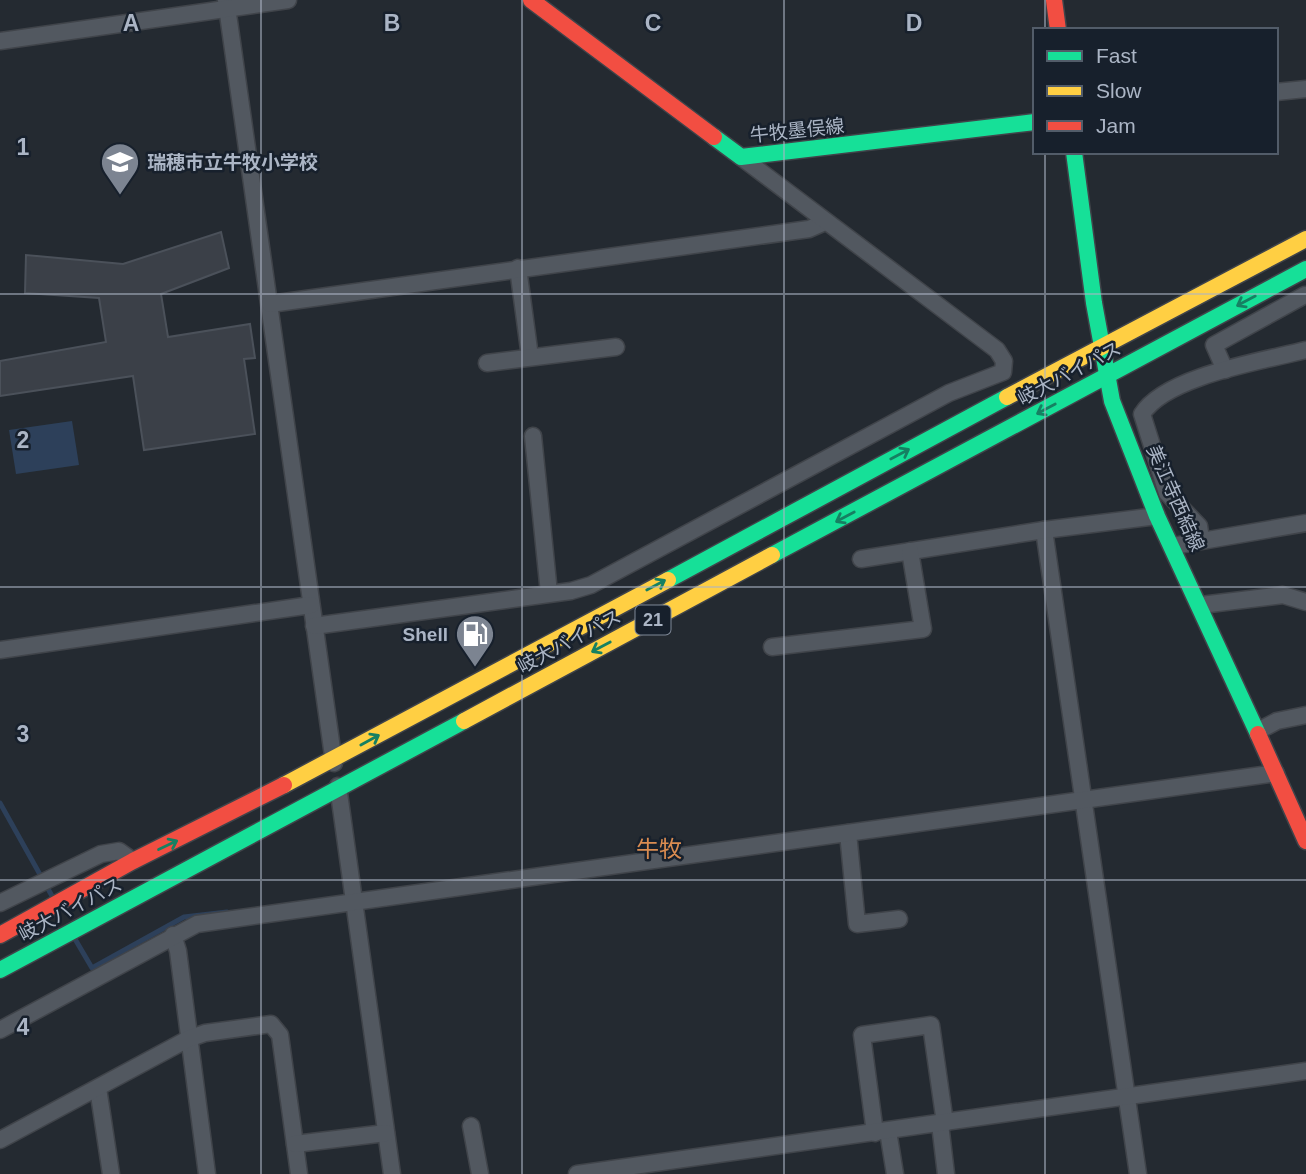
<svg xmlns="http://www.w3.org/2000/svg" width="1306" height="1174" font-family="Arial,'Noto Sans JP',sans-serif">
	<rect width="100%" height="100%" fill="#242a31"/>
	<path fill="#2d405a" d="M72,421L79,465L16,474L9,430Z"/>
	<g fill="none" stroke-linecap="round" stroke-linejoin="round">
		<g stroke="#2d405a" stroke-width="5">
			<path d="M0,803L52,896"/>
			<path d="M75,939L92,968L184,917L227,912"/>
		</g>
	</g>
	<path fill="#3b4048" stroke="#4b515a" stroke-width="2" d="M221,232L229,268L161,294L168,337L250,324L255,358L244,359L255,434L144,450L133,376L0,396V361L106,342L99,298L25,293L26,255L123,264Z"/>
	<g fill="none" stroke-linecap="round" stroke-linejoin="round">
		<g stroke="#40444a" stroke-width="19">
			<g id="street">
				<path d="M226,0L334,763"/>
				<path d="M0,41L288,0"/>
				<path d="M1276,92L1306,89"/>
				<path d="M518,268L530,357"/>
				<path d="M270,304L809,229L825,222"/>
				<path d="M487,363L616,347"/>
				<path d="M1225,370L1214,345L1305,295"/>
				<path d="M533,436L549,593"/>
				<path d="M1044,530L1138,1174"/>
				<path d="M1201,539L1199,526L1167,493L1142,414C1166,376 1263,361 1306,350"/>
				<path d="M1173,546L1306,523"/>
				<path d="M861,559L1044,530L1157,516"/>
				<path d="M1201,605L1283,595L1306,602"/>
				<path d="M314,626L571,591L591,585L949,393L1003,372L1004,361L997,350L741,157"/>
				<path d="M772,647L923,629L910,551"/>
				<path d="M0,650L311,605"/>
				<path d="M1258,731L1277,721L1306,715"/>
				<path d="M338,786L392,1174"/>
				<path d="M848,833L857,924L899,919"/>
				<path d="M0,903L101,854L119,851L133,861"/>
				<path d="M173,935L178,951L207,1174"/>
				<path d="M0,1030L197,924L1276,773"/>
				<path d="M98,1088L111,1174"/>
				<path d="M940,1124L946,1174"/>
				<path d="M471,1126L480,1174"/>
				<path d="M888,1131L895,1174"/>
				<path d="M875,1133L862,1035L931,1025L945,1123"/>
				<path d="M0,1140L188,1039L205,1033L271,1024L280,1035L299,1174"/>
				<path d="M295,1144L386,1133"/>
				<path d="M577,1174L1306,1071"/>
			</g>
		</g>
		<g stroke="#40444a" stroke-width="19">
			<g id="fast">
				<path d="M714,137L741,157L1035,122"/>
				<path d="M1074,152L1094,303L1112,401L1157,516L1258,734"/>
				<path d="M772,555L1306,269"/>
				<path d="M668,580L1007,397"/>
				<path d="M0,970L464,721"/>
			</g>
		</g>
		<g stroke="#40444a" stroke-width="19">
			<g id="slow">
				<path d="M1007,397L1306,239"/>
				<path d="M464,721L772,555"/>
				<path d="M284,785L668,580"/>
			</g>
		</g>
		<g stroke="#40444a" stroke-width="19">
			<g id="jam">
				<path d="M531,0L714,137"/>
				<path d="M1054,0L1058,30"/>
				<path d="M1258,734L1306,841"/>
				<path d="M0,935L133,861L284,785"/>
			</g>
		</g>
		<use href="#street" stroke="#525860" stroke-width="16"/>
		<use href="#fast" stroke="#16e098" stroke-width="16"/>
		<use href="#slow" stroke="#ffcf43" stroke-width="16"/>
		<use href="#jam" stroke="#f24e42" stroke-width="16"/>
	</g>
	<defs><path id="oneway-shaft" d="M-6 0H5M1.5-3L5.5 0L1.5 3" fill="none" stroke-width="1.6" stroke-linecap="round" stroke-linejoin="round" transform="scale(1.75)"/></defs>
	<g stroke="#168062">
		<use href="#oneway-shaft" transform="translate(1246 301) rotate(152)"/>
		<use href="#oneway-shaft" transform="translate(1046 409) rotate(152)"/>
		<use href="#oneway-shaft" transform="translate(900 454) rotate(-28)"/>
		<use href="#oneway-shaft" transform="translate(845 517) rotate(152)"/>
		<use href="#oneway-shaft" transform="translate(656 585) rotate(-28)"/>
		<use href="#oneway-shaft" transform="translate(601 647) rotate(152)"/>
		<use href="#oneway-shaft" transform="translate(370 740) rotate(-29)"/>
		<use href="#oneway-shaft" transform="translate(168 845) rotate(-26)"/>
	</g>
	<path fill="none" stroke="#abb5c5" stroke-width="2" stroke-opacity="0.55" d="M261,0V1174M522,0V1174M784,0V1174M1045,0V30M1045,152V1174M0,294H1306M0,587H1306M0,880H1306"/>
	<defs>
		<g id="school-pin" transform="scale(2.0125)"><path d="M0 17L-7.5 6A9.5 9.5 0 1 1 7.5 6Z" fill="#7c8491" stroke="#17202c"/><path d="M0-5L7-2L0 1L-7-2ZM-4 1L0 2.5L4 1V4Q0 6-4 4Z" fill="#fff"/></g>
		<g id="fuel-pin" transform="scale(2.0125)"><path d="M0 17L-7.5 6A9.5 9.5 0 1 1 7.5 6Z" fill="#7c8491" stroke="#17202c"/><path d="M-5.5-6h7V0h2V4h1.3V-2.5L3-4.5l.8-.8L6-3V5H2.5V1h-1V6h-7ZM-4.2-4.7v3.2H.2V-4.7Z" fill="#fff"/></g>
	</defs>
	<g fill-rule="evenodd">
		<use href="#school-pin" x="120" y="162"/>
		<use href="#fuel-pin" x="475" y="634"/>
	</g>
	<g text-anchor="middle" stroke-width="5" stroke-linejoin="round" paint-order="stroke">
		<rect fill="#17202c" stroke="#7f8897" stroke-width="2" x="635.5" y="605.5" width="35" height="29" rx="5"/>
		<g font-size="18" font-weight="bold" fill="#abb5c5">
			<text x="653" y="626">21</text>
		</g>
		<g font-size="19" fill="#abb5c5" stroke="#17202c">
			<text transform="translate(797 130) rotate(-6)" y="7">牛牧墨俣線</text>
			<text transform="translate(1069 373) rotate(-28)" y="7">岐大バイパス</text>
			<text transform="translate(1176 498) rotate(66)" y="7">美江寺西結線</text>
			<text transform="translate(569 641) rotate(-28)" y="7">岐大バイパス</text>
			<text transform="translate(70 909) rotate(-28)" y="7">岐大バイパス</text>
		</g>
		<g font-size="19" font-weight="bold" fill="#abb5c5" stroke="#17202c" text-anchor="start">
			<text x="147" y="169">瑞穂市立牛牧小学校</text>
			<text x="448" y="641" text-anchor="end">Shell</text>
		</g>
		<g font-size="23" fill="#da8c51" stroke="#17202c">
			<text x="659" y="857">牛牧</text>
		</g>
	</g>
	<g font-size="23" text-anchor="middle" font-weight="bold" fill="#abb5c5" stroke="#17202c" stroke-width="5" stroke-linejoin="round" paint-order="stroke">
		<text x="131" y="31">A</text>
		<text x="392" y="31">B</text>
		<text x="653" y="31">C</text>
		<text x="914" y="31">D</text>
		<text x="23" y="155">1</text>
		<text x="23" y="448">2</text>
		<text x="23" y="742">3</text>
		<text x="23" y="1035">4</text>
	</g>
	<rect x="1033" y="28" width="245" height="126" fill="#17202c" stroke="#525c69" stroke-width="2"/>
	<rect x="1047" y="51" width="35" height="10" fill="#16e098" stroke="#525c69" stroke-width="2"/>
	<text x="1096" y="63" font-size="21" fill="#abb5c5">Fast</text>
	<rect x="1047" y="86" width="35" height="10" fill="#ffcf43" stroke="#525c69" stroke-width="2"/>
	<text x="1096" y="98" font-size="21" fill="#abb5c5">Slow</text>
	<rect x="1047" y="121" width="35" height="10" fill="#f24e42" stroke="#525c69" stroke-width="2"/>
	<text x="1096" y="133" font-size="21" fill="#abb5c5">Jam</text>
</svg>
